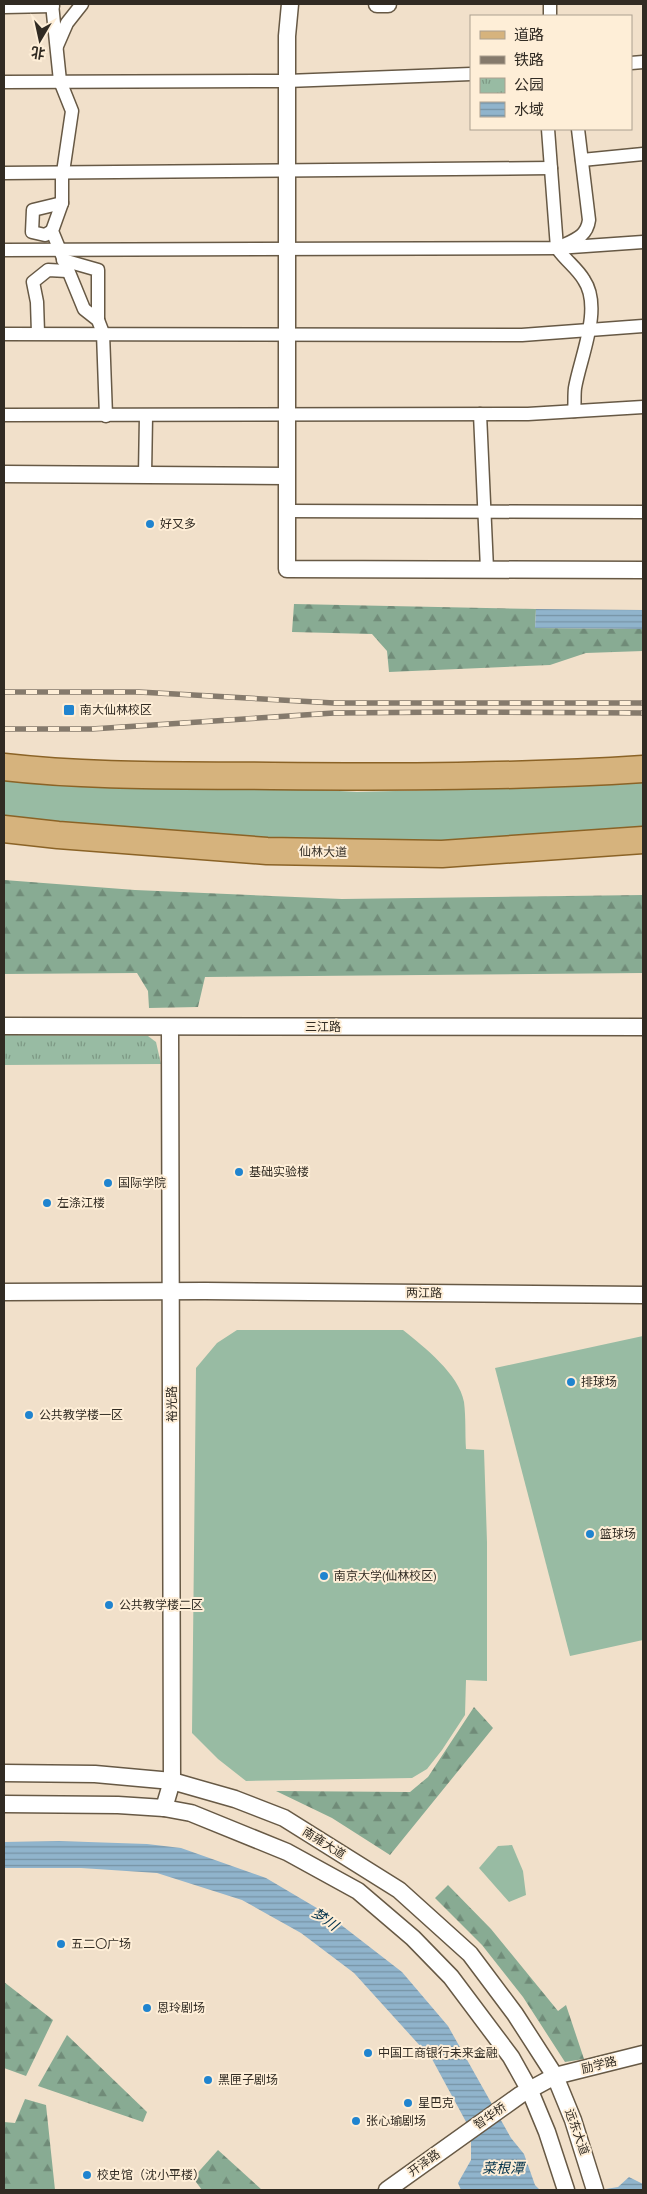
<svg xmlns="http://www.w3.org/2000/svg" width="647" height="2194" font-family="'PT Sans','Noto Sans SC',sans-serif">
	<defs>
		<pattern id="forest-firs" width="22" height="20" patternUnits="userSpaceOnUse" patternTransform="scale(1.25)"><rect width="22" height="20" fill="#88ab93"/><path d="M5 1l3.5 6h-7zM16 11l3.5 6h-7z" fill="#708b78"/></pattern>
		<pattern id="park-tufts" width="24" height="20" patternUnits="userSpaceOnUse" patternTransform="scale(1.25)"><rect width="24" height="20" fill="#98bba3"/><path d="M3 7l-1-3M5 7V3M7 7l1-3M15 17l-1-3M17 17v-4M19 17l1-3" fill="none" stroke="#7d9884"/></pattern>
		<pattern id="water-rules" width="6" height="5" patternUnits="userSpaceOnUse" patternTransform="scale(1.25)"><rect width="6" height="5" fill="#90b4cc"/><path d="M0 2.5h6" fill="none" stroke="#7693a5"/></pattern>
	</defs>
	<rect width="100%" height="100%" fill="#f1e0ca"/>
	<g fill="#98bba3">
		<path d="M4,779L231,789L286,788L357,792L589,786L643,782V831L488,840L355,841L269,838L4,818Z"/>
		<path d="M237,1330H403C424,1347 459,1374 464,1402C466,1418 465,1434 466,1449L484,1450L487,1542V1681L466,1680L465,1715L442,1750L427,1769L412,1778L246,1781L218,1759L192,1733L196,1368L217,1343Z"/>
		<path d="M643,1336V1640L570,1656L495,1368Z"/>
		<path d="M512,1845L523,1871L526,1895L509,1902L479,1868L498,1846Z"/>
	</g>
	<g fill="url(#forest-firs)">
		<path d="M294,604L536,609L535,628L643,629V651L586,653L550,665L389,672L387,651L372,634L292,632Z"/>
		<path d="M4,880L135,890L342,899L643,895V973L205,977L198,1007L149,1008L148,991L137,973L4,974Z"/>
		<path d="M474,1707L493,1728L390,1855L332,1818L276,1791L410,1792L428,1777Z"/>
		<path d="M448,1885L491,1929L558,2011L566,2005L584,2059L565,2062L523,1997L482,1945L435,1898Z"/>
		<path d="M4,1982L53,2020L26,2076L4,2068Z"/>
		<path d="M67,2035L147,2112L143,2122L38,2086Z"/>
		<path d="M25,2099L46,2105L55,2190H4V2122L15,2123Z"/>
		<path d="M218,2150L262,2190H202L193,2178Z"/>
	</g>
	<path fill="url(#park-tufts)" d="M4,1035L148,1036L156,1042L161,1064L4,1065Z"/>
	<g fill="url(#water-rules)">
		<path d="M536,609L643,610V629L535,628Z"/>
		<path d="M59,1841L147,1844L181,1848L266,1878L327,1914L402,1972L448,2026L511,2138L524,2154L535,2185L540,2190H461L458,2183L471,2160V2131L432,2059L354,1973L301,1933L242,1900L157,1873L81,1868H4V1842Z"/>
		<path d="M629,2177L643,2184V2190H600L618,2187Z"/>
	</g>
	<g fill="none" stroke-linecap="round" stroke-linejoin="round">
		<g stroke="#675945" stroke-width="15">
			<g id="pedestrian">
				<path d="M52,4L60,81L72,111L62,179V203L52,231L84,309L98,320L103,333L106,416"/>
				<path d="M4,7L53,6"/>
				<path d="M550,16V4"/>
				<path d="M57,46L67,23L82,4"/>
				<path d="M631,63L643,62"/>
				<path d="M4,82L287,81L471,74"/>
				<path d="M548,129L557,248C565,260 577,268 584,280C603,308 580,358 575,388C574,396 575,404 574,411"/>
				<path d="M582,160L643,154"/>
				<path d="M4,173L551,168"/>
				<path d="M52,231L45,235L32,232L33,210L62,203"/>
				<path d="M564,245C577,239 587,235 589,220L578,129"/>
				<path d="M4,250L557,248L643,242"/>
				<path d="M63,260L98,270V320"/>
				<path d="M38,333L37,302L33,282L48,270L67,271"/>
				<path d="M4,334L522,335L643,326"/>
				<path d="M480,414L487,569"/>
				<path d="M4,415L528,414L643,407"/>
				<path d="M145,475L146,416"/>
				<path d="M286,511L643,512"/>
			</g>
		</g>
		<g stroke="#675945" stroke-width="19">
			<g id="minor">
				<path d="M290,4L287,36V569L643,570"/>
				<path d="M377,4H388"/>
				<path d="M4,474L286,476"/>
				<path d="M4,1026L643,1027"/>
				<path d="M4,1292L205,1291L643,1295"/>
				<path d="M4,1773L95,1774L172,1781L235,1799L284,1818L399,1890L470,1954L515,2014L555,2076L573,2120L595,2190"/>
				<path d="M4,1804L118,1805L164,1808L191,1813L287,1852L358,1891L413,1938L451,1977L511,2057L530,2091L547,2132L566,2190"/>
				<path d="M164,1808L172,1781L170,1027"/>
				<path d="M387,2190L520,2095L555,2076L643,2054"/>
			</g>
		</g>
		<g stroke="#8b6326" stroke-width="29">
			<g id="primary">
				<path d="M4,767C92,777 183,775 272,776C396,777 520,777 643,769"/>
				<path d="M4,829L58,835L267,851L442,854L643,840"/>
			</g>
		</g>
		<use href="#pedestrian" stroke="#fff" stroke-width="12"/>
		<use href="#minor" stroke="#fff" stroke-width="16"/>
		<use href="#primary" stroke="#d6b37d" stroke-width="26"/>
		<g stroke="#857a6c" stroke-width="5.5">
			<g id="rail">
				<path d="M4,692H139L334,703H643"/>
				<path d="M4,729H92L334,713L456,712L643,713"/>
			</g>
		</g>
		<use href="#rail" stroke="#feeed7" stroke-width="4" stroke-dasharray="11" stroke-linecap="butt"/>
	</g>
	<g fill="#2084cf" stroke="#feeed7" stroke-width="2">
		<circle cx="150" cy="524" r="5"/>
		<rect x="63" y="704" width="12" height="12" rx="2.5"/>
		<circle cx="239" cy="1172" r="5"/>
		<circle cx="108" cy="1183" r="5"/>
		<circle cx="47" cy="1203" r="5"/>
		<circle cx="571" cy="1382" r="5"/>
		<circle cx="29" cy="1415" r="5"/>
		<circle cx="590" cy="1534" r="5"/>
		<circle cx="324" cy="1576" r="5"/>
		<circle cx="109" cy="1605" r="5"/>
		<circle cx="61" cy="1944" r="5"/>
		<circle cx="147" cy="2008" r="5"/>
		<circle cx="368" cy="2053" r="5"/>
		<circle cx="208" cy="2080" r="5"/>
		<circle cx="408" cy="2103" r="5"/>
		<circle cx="356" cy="2121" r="5"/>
		<circle cx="87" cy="2175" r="5"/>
	</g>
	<g text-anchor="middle" stroke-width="4" stroke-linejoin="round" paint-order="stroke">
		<g font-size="12" fill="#312b23" stroke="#feeed7" text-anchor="start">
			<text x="160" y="528">好又多</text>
			<text x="80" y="714">南大仙林校区</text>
			<text x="249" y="1176">基础实验楼</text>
			<text x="118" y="1187">国际学院</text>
			<text x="57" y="1207">左涤江楼</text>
			<text x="581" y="1386">排球场</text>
			<text x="39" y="1419">公共教学楼一区</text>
			<text x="600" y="1538">篮球场</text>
			<text x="334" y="1580">南京大学(仙林校区)</text>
			<text x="119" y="1609">公共教学楼二区</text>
			<text x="71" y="1948">五二〇广场</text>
			<text x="157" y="2012">恩玲剧场</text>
			<text x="378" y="2057">中国工商银行未来金融</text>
			<text x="218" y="2084">黑匣子剧场</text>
			<text x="418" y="2107">星巴克</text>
			<text x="366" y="2125">张心瑜剧场</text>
			<text x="97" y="2179">校史馆（沈小平楼）</text>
		</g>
		<g font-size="12" fill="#312b23" stroke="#feeed7">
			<text transform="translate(323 852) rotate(1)" y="4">仙林大道</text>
			<text x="323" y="1031">三江路</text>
			<text transform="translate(424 1293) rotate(1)" y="4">两江路</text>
			<text transform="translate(172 1404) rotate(-90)" y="4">裕光路</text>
			<text transform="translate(324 1843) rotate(32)" y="4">南雍大道</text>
			<text transform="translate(599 2065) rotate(-14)" y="4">励学路</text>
			<text transform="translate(490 2116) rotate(-35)" y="4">智华桥</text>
			<text transform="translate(577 2132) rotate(70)" y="4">远东大道</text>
			<text transform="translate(424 2163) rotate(-36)" y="4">开泽路</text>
		</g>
		<g font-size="14" font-style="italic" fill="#02324b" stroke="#feeed7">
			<text transform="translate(325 1919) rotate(35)" y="5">梦川</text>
			<text x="503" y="2173">菜根潭</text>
		</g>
	</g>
	<rect width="647" height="2194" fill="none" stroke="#312b23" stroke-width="10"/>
	<rect x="470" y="15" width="162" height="115" fill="#feeed7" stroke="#aca08f"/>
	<rect x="480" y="31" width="25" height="8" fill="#d6b37d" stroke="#aca08f"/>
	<text x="514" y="40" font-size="15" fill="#312b23">道路</text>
	<rect x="480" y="56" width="25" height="8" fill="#857a6c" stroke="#aca08f"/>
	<text x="514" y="65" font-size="15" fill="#312b23">铁路</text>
	<rect x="480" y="78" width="25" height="15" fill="url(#park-tufts)" stroke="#aca08f"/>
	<text x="514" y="90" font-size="15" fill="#312b23">公园</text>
	<rect x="480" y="102" width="25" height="15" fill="url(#water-rules)" stroke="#aca08f"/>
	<text x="514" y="115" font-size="15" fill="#312b23">水域</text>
	<g transform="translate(40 40) rotate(189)" stroke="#feeed7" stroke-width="4" paint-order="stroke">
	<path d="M0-4L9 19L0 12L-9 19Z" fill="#312b23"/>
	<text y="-8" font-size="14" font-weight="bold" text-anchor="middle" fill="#312b23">北</text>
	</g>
</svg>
